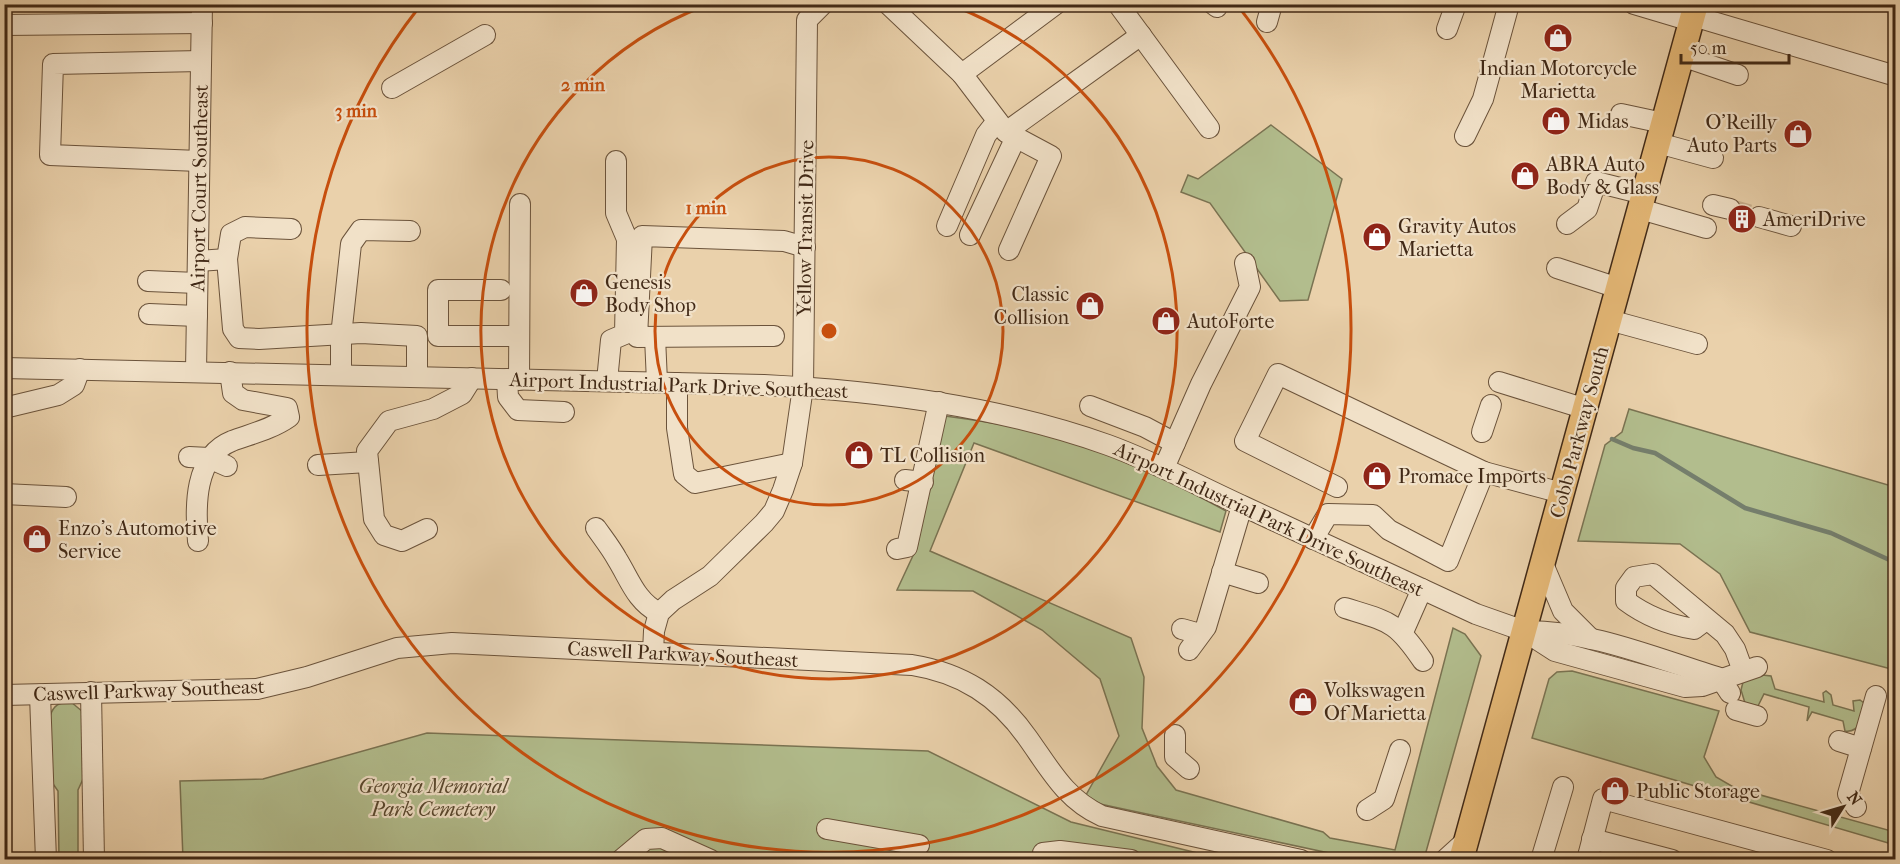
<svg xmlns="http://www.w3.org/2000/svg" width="1900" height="864" font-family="'IM FELL French Canon',serif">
	<rect width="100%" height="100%" fill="#ead1ab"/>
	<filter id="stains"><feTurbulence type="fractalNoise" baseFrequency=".00333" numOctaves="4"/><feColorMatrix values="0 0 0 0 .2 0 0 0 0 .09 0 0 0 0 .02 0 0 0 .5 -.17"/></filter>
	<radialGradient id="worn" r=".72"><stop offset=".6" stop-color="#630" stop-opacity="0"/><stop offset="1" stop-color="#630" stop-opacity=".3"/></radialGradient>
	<g fill="#b2bd8d" stroke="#7a7352" stroke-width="1.5">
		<path d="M1271,125L1342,179L1308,300L1280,301L1210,203L1181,192L1188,175L1198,179Z"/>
		<path d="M1629,409L1895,487V670L1750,632L1720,574L1680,544L1578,541L1605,445L1622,432Z"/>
		<path d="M945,416C990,422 1042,430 1085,444C1134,461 1181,487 1226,511L1220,532L974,443L930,551L1131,638L1144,677L1142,728L1157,766L1176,790L1323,832L1330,838L1395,850L1453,628L1465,634L1481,656L1424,859H1357L1100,804L1086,795L1119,736L1100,679L1042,630L973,591L897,590L917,547Z"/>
		<path d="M1572,671L1719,711L1704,757L1716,777L1735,788L1895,832V845L1532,738L1549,679L1557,672Z"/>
		<path d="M1762,675L1771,676L1775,689L1824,702L1823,693L1826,691L1831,695L1833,705L1854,711L1853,701L1860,700L1864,703C1863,716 1861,733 1845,731L1843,721L1812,712L1807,721L1809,707L1764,694L1758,706L1745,703L1741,690L1743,682Z"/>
		<path d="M71,702L83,712V779L78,790V859H59L58,791L49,778L50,716C54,704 59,703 71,702Z"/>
		<path d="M427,733L928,751L1071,822L1222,859H183L180,781L263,779Z"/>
	</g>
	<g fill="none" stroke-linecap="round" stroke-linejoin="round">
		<path stroke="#757e6c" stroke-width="4.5" d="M1612,439L1633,448L1655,453L1745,508L1831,533L1896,563"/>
		<path stroke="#c8af8d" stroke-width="20" stroke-dasharray="20 10" stroke-linecap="butt" d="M1730,209L1759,217"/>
		<g stroke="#6b533b" stroke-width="22">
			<g id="minor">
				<path d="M888,4L962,74"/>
				<path d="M1056,4L962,74L1006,132L1141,35"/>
				<path d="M1118,4L1209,128"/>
				<path d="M1213,4L1217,7V4"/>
				<path d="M1634,4L1691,21"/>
				<path d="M1693,16L1896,76"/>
				<path d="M1267,22L1272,4"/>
				<path d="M4,25L202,23"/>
				<path d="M1447,29L1456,4"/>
				<path d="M1682,56L1738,75"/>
				<path d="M392,88L485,35"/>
				<path d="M1621,114L1663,123"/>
				<path d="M1006,132L1051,156L1009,250"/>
				<path d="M1465,136L1483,99L1509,4"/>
				<path d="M1658,143L1713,158"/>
				<path d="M199,161L50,155L53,64L201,61"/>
				<path d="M1713,205L1730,209"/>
				<path d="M1640,209L1706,228"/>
				<path d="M1759,217L1791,226"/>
				<path d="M1567,224L1587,209L1596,182L1644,194"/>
				<path d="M947,226L986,135L997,121"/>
				<path d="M970,235L1016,137"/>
				<path d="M227,259L231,234L245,227L291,229"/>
				<path d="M198,261L227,259L233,329L239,338L259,339L361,333L417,336V377"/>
				<path d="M1557,268L1618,288"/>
				<path d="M148,281L197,283"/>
				<path d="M501,290H438V336H519"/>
				<path d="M149,314L197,316"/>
				<path d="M1609,320L1697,344"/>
				<path d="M774,336L637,337L642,236L784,241L805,247"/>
				<path d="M655,337L657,382"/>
				<path d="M4,368L764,385C880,391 998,406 1108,445C1155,462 1199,486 1245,507C1322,543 1399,578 1476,614L1524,631L1555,651L1685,687L1702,686L1757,667"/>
				<path d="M196,371L202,4"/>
				<path d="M341,375V336L351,244L361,230L410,231"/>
				<path d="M507,379L508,397L518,410L564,412"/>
				<path d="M519,380L520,204"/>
				<path d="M607,381L611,340L625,334L627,239L616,213V161"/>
				<path d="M1499,382L1586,409"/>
				<path d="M677,383V428L684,474L695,483L792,463"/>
				<path d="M1090,406L1145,427L1175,443"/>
				<path d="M4,408L58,395L74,385L80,369"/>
				<path d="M1482,432L1491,405"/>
				<path d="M189,457L209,458L227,466"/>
				<path d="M318,465L368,462"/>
				<path d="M1164,468L1201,384L1250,287L1245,263"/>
				<path d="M905,480L923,482"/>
				<path d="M1337,487L1245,441L1278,374L1484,472"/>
				<path d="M4,494L66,497"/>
				<path d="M596,528C603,538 611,548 617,559C630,580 636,601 659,613"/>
				<path d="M427,529L402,541L384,535L374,519L367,451L389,421L433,409L462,394L472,378"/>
				<path d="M1313,539L1328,514L1373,515L1389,530L1448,561L1484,472L1562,493"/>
				<path d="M198,541C195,507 194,456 232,441C251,434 272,429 289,417L287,408L243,400L233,393L230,372"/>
				<path d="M897,549L907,547L939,402"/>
				<path d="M1543,564L1563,611L1591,639"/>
				<path d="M1222,572L1258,583"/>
				<path d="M1345,608C1390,622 1396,621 1423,661"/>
				<path d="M1706,620L1694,629C1670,625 1646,616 1626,601V588L1634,577L1653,574L1725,634L1735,649L1743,671"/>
				<path d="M1182,629L1200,634"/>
				<path d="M1524,631C1590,630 1657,659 1720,678L1730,693"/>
				<path d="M1403,632L1422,589"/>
				<path d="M1189,650L1206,627L1242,506"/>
				<path d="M653,652L654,631L659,613L673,600L710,576L764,523L774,511L783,490L792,463L803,387L807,20L823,4"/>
				<path d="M91,692L94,860"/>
				<path d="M4,695L257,689L307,677L397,648L452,643L912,665C962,673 998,696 1027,737C1050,769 1065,799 1102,816L1301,860"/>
				<path d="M40,695L46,860"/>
				<path d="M1736,710L1757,716"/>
				<path d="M1175,735V757L1189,769"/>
				<path d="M1839,741L1861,748"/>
				<path d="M1856,807L1848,794L1876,696"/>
				<path d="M1367,810L1384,799L1400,750"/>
				<path d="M827,829L919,845"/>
				<path d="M1592,839L1672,860"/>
				<path d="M621,860L646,839L662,838L711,860"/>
				<path d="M1044,860L1043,853L1060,851L1131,860"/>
				<path d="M1445,860L1467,840"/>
				<path d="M1541,860L1563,787"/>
				<path d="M1587,860L1603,799L1827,860"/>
			</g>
		</g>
		<g stroke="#412916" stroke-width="27">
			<path id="major" d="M1461,860L1696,4"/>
		</g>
		<use href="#minor" stroke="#f1e1c8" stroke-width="20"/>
		<use href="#major" stroke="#e5b876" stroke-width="24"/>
	</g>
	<g fill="none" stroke="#c74f0e" stroke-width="3">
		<circle cx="829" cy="331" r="174"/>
		<path d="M951 5A348 348 0 1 1 707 5"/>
		<path d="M1238 6A522 522 0 1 1 420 6"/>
	</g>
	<defs>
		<g id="shop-disc" transform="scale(1.5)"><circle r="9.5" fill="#8f2418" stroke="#f1e1c8"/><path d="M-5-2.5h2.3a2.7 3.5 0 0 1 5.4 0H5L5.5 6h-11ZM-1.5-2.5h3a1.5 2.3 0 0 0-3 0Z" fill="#fff"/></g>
		<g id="building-disc" transform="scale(1.5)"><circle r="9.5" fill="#8f2418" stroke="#f1e1c8"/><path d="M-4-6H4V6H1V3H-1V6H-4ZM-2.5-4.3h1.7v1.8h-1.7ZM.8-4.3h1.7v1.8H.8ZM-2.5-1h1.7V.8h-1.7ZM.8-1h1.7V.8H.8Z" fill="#fff"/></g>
	</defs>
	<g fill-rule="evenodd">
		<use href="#shop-disc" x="1558" y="38"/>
		<use href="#shop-disc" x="1556" y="121"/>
		<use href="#shop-disc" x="1798" y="134"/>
		<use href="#shop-disc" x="1525" y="176"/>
		<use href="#building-disc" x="1742" y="219"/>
		<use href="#shop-disc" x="1377" y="237"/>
		<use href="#shop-disc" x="584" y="293"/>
		<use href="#shop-disc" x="1090" y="306"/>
		<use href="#shop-disc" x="1166" y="321"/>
		<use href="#shop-disc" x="859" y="455"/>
		<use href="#shop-disc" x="1377" y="476"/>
		<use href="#shop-disc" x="37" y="539"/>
		<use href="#shop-disc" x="1303" y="702"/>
		<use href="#shop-disc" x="1615" y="791"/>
	</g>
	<g text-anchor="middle" stroke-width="4.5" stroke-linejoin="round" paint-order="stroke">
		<g font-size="20" fill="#412916" stroke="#f1e1c8" text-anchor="start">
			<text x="1558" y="75" text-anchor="middle">Indian Motorcycle<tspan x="1558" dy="23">Marietta</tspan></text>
			<text x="1577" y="128">Midas</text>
			<text x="1777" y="129" text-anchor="end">O'Reilly<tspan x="1777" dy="23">Auto Parts</tspan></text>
			<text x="1546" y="171">ABRA Auto<tspan x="1546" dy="23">Body &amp; Glass</tspan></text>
			<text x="1763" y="226">AmeriDrive</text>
			<text x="1398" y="233">Gravity Autos<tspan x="1398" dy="23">Marietta</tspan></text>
			<text x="605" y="289">Genesis<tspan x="605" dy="23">Body Shop</tspan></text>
			<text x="1069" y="301" text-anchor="end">Classic<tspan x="1069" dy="23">Collision</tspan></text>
			<text x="1187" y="328">AutoForte</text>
			<text x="880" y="462">TL Collision</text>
			<text x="1398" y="483">Promace Imports</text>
			<text x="58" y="535">Enzo's Automotive<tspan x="58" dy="23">Service</tspan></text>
			<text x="1324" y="697">Volkswagen<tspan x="1324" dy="23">Of Marietta</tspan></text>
			<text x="1636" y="798">Public Storage</text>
		</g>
		<g font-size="20" fill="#412916" stroke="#f1e1c8">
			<text transform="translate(199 188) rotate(-89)" y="7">Airport Court Southeast</text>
			<text transform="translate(805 228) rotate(-89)" y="7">Yellow Transit Drive</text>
			<text transform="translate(679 385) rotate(2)" y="7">Airport Industrial Park Drive Southeast</text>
			<text transform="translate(1579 432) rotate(-75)" y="7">Cobb Parkway South</text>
			<text transform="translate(1269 519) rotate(25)" y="7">Airport Industrial Park Drive Southeast</text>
			<text transform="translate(683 654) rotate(3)" y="7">Caswell Parkway Southeast</text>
			<text transform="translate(149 690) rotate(-2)" y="7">Caswell Parkway Southeast</text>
		</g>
		<g font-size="20" font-style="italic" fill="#58472e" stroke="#f1e1c8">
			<text x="433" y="793">Georgia Memorial<tspan x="433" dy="23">Park Cemetery</tspan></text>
		</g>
	</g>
	<circle cx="829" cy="331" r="9" fill="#c74f0e" stroke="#f1e1c8" stroke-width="3"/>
	<g font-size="18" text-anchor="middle" font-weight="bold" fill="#c74f0e" stroke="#f1e1c8" stroke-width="4.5" stroke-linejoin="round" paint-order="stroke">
		<text x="583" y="91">2 min</text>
		<text x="356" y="117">3 min</text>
		<text x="706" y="214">1 min</text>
	</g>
	<rect width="1900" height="864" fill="none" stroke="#ead1ab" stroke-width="24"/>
	<rect x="6" y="6" width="1888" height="852" fill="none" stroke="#412916" stroke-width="3"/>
	<rect x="12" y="12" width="1876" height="840" fill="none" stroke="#412916" stroke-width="1.5"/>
	<g transform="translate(1843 807) rotate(53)" stroke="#f1e1c8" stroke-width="4.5" paint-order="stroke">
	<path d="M0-4.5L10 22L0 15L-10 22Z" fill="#412916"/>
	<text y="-9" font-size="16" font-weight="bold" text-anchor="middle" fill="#412916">N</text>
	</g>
	<path d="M1681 54v9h108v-9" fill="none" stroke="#412916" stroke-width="3"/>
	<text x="1690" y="54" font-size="18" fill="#412916" stroke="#f1e1c8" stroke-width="4.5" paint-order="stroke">50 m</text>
	<rect width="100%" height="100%" filter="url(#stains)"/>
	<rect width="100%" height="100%" fill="url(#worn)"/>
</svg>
